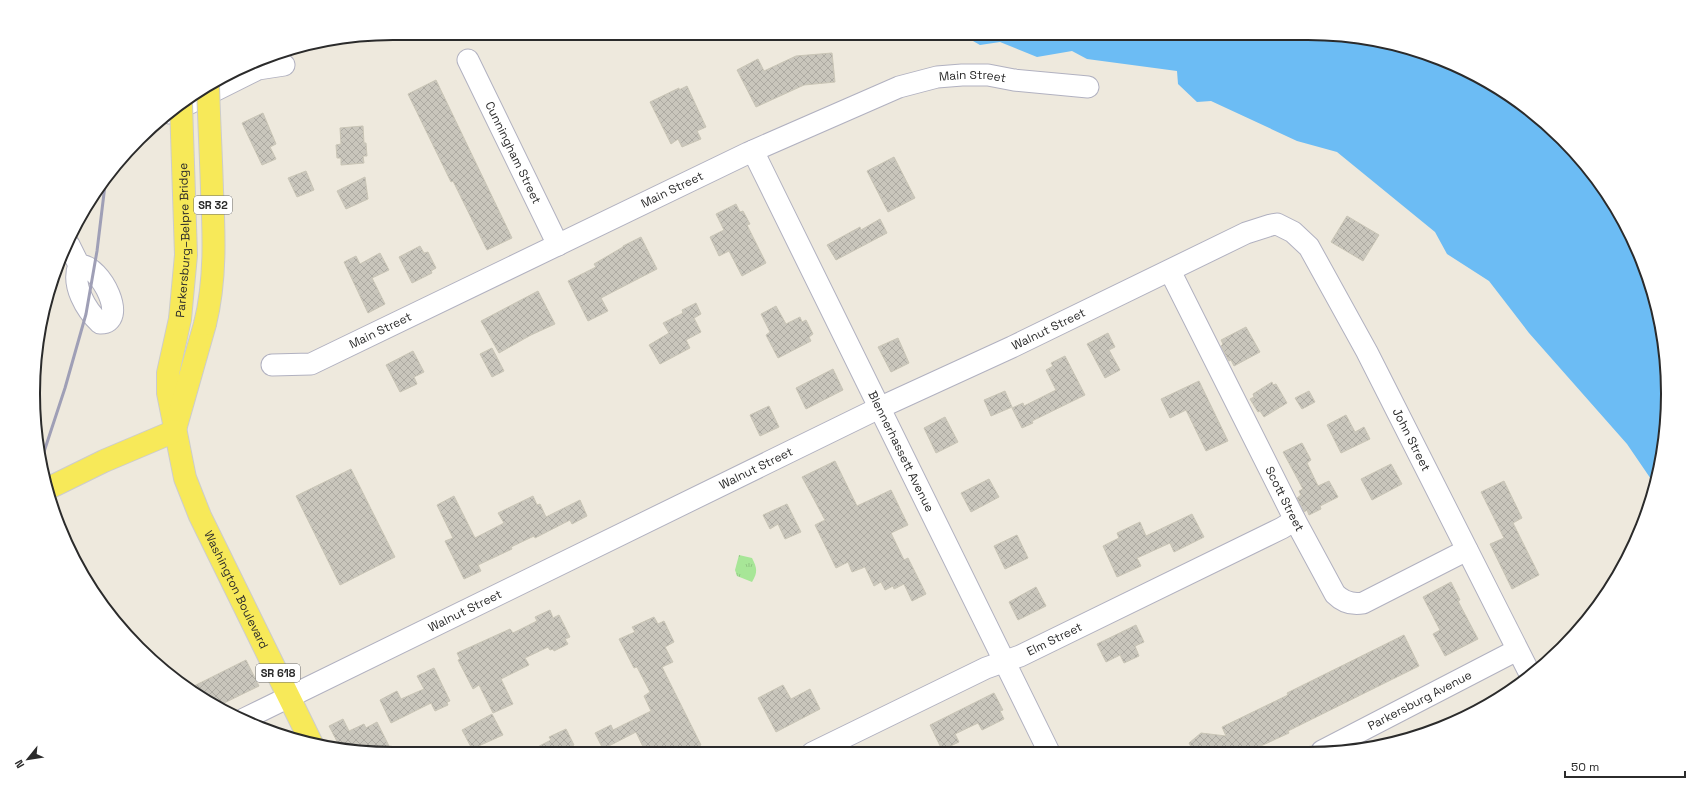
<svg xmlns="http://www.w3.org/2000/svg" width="1701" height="787" font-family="'Space Grotesk',sans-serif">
	<defs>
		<pattern id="grass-tufts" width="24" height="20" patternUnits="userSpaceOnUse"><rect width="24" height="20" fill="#a7e697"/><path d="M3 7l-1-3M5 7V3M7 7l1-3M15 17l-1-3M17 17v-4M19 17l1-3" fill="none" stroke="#90c582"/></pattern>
		<pattern id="building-cross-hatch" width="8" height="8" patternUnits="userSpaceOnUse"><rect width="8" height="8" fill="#c9c6bc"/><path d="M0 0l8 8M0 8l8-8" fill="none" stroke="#adaaa2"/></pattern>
	</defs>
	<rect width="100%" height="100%" fill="#eee9dd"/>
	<path fill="url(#grass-tufts)" d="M739,555L752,558C757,568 758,572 752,582L737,576L735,570Z"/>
	<path fill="#6cbcf4" d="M959,33H1308L1378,40L1445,60L1508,94L1562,138L1607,193L1640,255L1661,323L1668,393L1661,464L1655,485L1627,444L1529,333L1489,281L1447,254L1435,232L1337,152L1297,141L1211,101L1197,102L1178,84L1177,71L1087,59L1072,51L1037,57L1000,42L980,45Z"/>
	<g fill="url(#building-cross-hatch)" stroke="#c9c5b6">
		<path d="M832,53L835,82L804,85L756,107L737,70L758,59L764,71L796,56Z"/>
		<path d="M436,80L512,238L487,250L453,181L451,182L408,94Z"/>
		<path d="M687,86L706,127L697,131L701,139L682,147L678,139L671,144L650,102L679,88V90Z"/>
		<path d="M263,113L276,144L270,147L276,159L262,165L242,123Z"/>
		<path d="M363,126L364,143H366L367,156H363L364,163L341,165V158H337L336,145L341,144L340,128Z"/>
		<path d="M894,157L915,198L888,212L867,171Z"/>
		<path d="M306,171L314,190L297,197L288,178Z"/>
		<path d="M365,177L368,199L346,209L337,191Z"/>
		<path d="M736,204L740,212L743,211L750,224L747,225L766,263L742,276L729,251L719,256L710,237L724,230L716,214Z"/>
		<path d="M1347,216L1379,235L1363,261L1331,242Z"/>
		<path d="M880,219L887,233L836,260L827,245L860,227L861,230Z"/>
		<path d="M641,237L657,269L601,298L608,311L588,321L568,281L596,267L594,264L623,247V246Z"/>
		<path d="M420,246L424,253L428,252L436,268L431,271L432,273L412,283L399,257Z"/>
		<path d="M380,253L389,270L372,278L385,304L368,313L344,262L356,256L360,264Z"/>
		<path d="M538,291L555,324L531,335L499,353L481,321Z"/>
		<path d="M696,303L701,314L694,318L701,332L686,340L690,348L660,364L649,345L669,333L663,323L683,313L682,310Z"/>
		<path d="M776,306L786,324L800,317L802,322L806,320L813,334L809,337L811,341L778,358L766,335L770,332L761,314Z"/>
		<path d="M1246,327L1260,352L1234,366L1231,360L1229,361L1221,346L1223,344L1221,340Z"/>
		<path d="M1108,333L1115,347L1109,350L1120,370L1105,378L1087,344Z"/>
		<path d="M898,338L909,363L891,372L878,347Z"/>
		<path d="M492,348L504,371L492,377L480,354Z"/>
		<path d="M413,351L424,372L414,377L417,384L400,392L386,365Z"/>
		<path d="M1065,356L1085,395L1032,421L1033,423L1022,428L1012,408L1023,403L1024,406L1056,390L1046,370L1053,366L1051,363Z"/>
		<path d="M833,369L843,390L806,409L796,388Z"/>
		<path d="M1199,381L1228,441L1206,451L1186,410L1170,418L1161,399Z"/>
		<path d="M1272,382L1273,385L1276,384L1287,403L1264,417L1260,411L1258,412L1250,399L1254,397L1253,394Z"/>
		<path d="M1005,391L1012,407L991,416L984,400Z"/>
		<path d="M1309,391L1315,402L1302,409L1295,398Z"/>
		<path d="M769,406L779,427L760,436L750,415Z"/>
		<path d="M1346,415L1355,432L1364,427L1370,439L1341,453L1327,425Z"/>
		<path d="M945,417L958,442L936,453L924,428Z"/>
		<path d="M1302,443L1311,460L1307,463L1318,486L1329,481L1338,497L1320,506L1321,509L1309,515L1307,510L1304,512L1297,498L1301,495L1299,491L1303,489L1283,452Z"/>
		<path d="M835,461L857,506L891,490L908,525L891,533L904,560L908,558L926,594L912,601L904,584L894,589L893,586L885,590L881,582L874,586L865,567L852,572L848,562L836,568L815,525L825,520L802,477Z"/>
		<path d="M1391,464L1402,484L1372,500L1361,479Z"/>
		<path d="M351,469L395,557L340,585L296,496Z"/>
		<path d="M989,479L999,497L971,512L961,493Z"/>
		<path d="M1504,481L1522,518L1513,523L1539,575L1512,589L1490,544L1504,538L1481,492Z"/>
		<path d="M454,496L475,538L504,523L498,513L533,496L537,505L540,504L546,517L580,500L587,516L572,524L570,520L535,538L534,536L511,547L512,549L478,565L481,571L464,579L445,541L453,538L437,505Z"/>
		<path d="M787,504L801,532L785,539L778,524L770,529L763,515Z"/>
		<path d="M1192,514L1204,537L1174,552L1170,543L1137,558L1141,566L1117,577L1103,546L1119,538L1117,533L1140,522L1146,536Z"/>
		<path d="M1017,535L1028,558L1005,569L994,546Z"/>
		<path d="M1451,582L1460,600L1458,601L1478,639L1445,656L1433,634L1440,630L1423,597Z"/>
		<path d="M1036,587L1046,606L1018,620L1009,602Z"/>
		<path d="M550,610L553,618L559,615L570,637L565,639L568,644L554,651L553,649L550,650L548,647L525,658L529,665L501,679L513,704L493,713L479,685L473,689L458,660L460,659L457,653L510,629L513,633L537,621L535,617Z"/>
		<path d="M654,617L658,624L664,621L674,642L665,647L673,662L662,667L701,745L685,753H646L636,732L603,749L595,733L611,725L613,730L651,711L644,696L650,692L637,667L634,668L619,639L635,632L632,627Z"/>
		<path d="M1136,625L1144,642L1135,646L1139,656L1124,663L1120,655L1106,662L1097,644Z"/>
		<path d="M1404,635L1419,666L1288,731L1289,733L1250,751H1193L1189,743L1201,733L1226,736L1222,727L1288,695L1287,693Z"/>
		<path d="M246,660L259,686L220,705L192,687Z"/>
		<path d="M434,668L450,701L447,702L448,705L435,711L431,703L391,723L380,700L397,691L401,699L424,689L417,676Z"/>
		<path d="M783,685L791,699L810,689L820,709L776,732L758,698Z"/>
		<path d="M994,693L1003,710L1000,711L1004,719L982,730L978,723L955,734L959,742L942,750L930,725Z"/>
		<path d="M492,714L503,735L472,749L462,730Z"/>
		<path d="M343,719L349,731L364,724L366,728L377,722L393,754L341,749L329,726Z"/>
		<path d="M566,729L574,745L557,753L524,754L551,740L549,737Z"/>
	</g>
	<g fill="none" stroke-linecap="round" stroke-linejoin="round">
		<g stroke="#b1b1c0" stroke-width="23">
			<g id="minor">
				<path id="s1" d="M468,60L558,245"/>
				<path d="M170,113L258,69L284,65"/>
				<path id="s2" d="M753,151L1049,752"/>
				<path d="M69,245L79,265C71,285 86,310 100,323C129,324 102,265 79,265"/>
				<path id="s3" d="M1170,271L1295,520L1335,594C1343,602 1352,605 1363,603L1467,550"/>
				<path id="s4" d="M272,365L311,364L748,153L899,87L937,77L962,75H988L1014,80L1088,87"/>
				<path id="s5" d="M244,719L879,408L1012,347L1246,233L1271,225L1277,224L1293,232L1309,247L1367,352L1531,676"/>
				<path id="s6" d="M1322,751L1517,650"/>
				<path id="s7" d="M812,753L986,668L1020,656L1282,528L1295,520"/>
			</g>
		</g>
		<g stroke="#ccc" stroke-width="24">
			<g id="major">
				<path id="s8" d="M180,319L168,373V393L185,478L200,516L312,744"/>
				<path d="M176,426L205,324"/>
				<path d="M49,488L104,461L175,431"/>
			</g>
		</g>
		<use href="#minor" stroke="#fff" stroke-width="21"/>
		<use href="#major" stroke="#f7e959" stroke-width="22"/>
		<path stroke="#9f9fb6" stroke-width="3" d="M40,464L65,388L86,314L97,251L105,185"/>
		<g stroke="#ccc" stroke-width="24" stroke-linecap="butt">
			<g id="major-bridge">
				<path id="s9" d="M180,319L186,255L181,104"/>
				<path d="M205,324C216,280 214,234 212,190C211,155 209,120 208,85"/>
			</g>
		</g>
		<use href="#major-bridge" stroke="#f7e959" stroke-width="22"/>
	</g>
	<g text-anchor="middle" stroke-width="3" stroke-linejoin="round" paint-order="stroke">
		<g fill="#fff" stroke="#6b6b6b" stroke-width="1">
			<rect x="194" y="196" width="38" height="18" rx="3"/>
			<rect x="256" y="664" width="44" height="18" rx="3"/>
		</g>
		<g font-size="11" font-weight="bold" fill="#2b2b2b">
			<text x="213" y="209">SR 32</text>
			<text x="278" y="677">SR 618</text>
		</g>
		<g font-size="12" fill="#2b2b2b" stroke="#fff">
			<text dy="4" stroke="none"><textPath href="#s4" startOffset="764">Main Street</textPath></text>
			<text dy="4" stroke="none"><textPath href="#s1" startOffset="103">Cunningham Street</textPath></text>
			<text dy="4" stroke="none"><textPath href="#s4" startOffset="440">Main Street</textPath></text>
			<text dy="4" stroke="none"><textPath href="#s9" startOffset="79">Parkersburg–Belpre Bridge</textPath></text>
			<text dy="4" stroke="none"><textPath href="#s5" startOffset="894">Walnut Street</textPath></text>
			<text dy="4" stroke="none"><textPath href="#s4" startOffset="116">Main Street</textPath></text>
			<text dy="4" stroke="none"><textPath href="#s5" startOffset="1404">John Street</textPath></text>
			<text dy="4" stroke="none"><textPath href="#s2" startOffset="335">Blennerhassett Avenue</textPath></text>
			<text dy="4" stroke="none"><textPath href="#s5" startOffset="570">Walnut Street</textPath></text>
			<text dy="4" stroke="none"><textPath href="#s3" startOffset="255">Scott Street</textPath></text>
			<text dy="4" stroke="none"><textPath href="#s8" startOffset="285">Washington Boulevard</textPath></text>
			<text dy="4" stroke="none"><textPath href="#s5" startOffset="246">Walnut Street</textPath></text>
			<text dy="4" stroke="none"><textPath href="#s7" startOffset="268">Elm Street</textPath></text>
			<text dy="4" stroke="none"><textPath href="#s6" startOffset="110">Parkersburg Avenue</textPath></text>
		</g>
	</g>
	<path d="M0 0H1701V787H0ZM393 40H1308A353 353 0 0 1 1661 393V394A353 353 0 0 1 1308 747H393A353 353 0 0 1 40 394V393A353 353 0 0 1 393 40Z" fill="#fff" fill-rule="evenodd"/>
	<path fill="none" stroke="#2b2b2b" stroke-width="2" d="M393 40H1308A353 353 0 0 1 1661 393V394A353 353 0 0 1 1308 747H393A353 353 0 0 1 40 394V393A353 353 0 0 1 393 40Z"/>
	<g transform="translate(28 759) rotate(240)" stroke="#ffffff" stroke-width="3" paint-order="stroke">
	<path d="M0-3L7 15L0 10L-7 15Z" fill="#2b2b2b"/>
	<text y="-6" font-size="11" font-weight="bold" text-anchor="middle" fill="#2b2b2b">N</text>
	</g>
	<path d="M1565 771v6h120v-6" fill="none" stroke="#2b2b2b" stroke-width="2"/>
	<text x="1571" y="771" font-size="12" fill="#2b2b2b" stroke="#ffffff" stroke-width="3" paint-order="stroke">50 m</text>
</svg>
